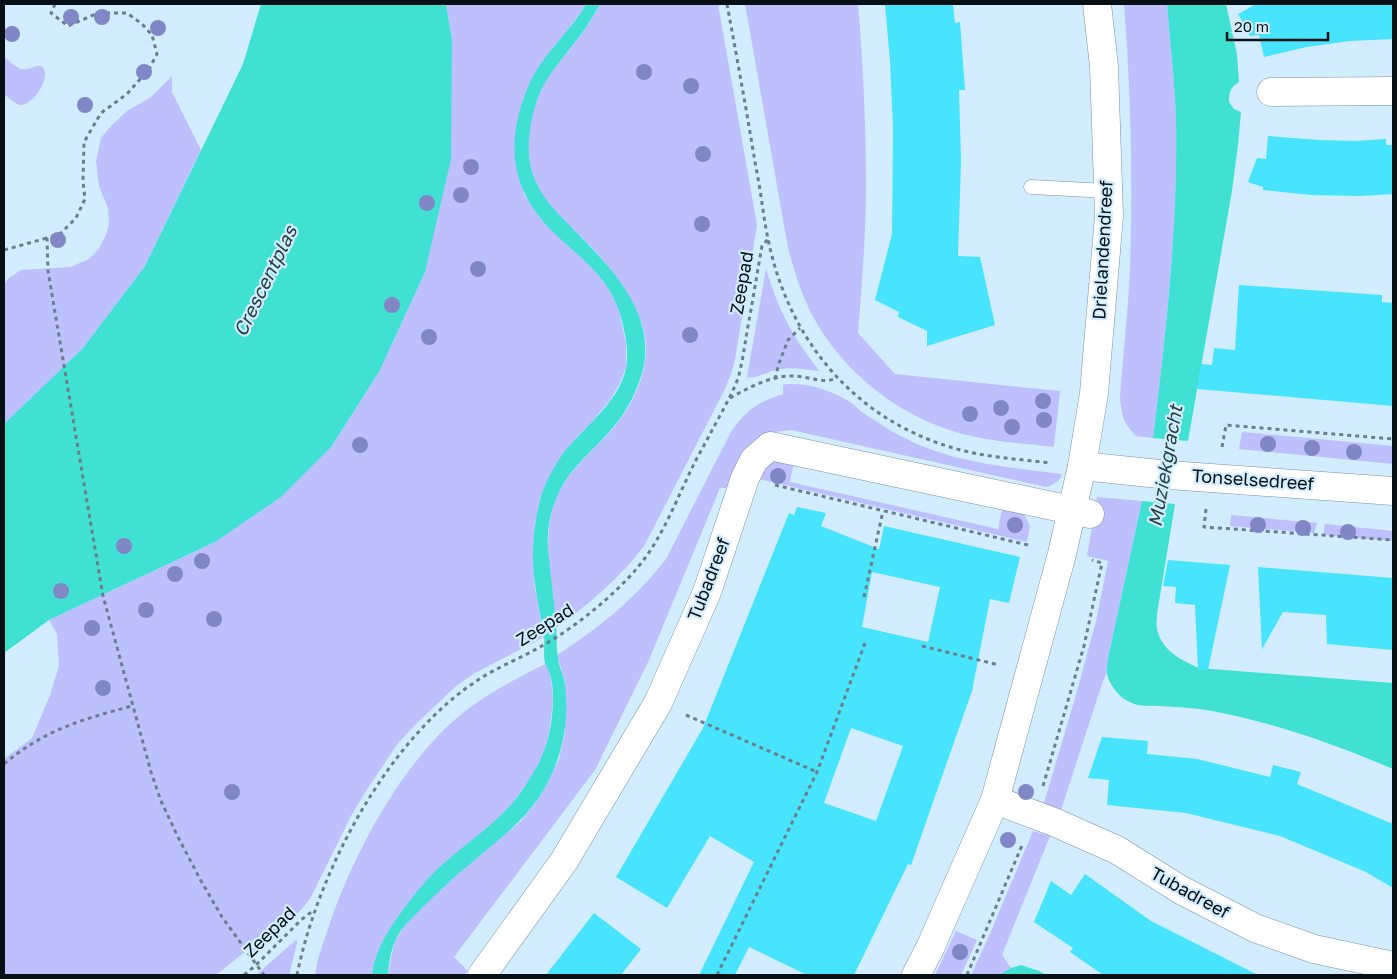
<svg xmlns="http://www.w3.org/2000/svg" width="1397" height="979" font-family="'Golos Text',sans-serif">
	<rect width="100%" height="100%" fill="#d1edff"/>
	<g fill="#bec0fd">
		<path d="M446,4H586L566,33L553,47L528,86L524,194L540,218L553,231L590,265L607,286L618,306L626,343V368L620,383L610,400L591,423L575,439L540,498L535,524L533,545L534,582L544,637L475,673L456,686L417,723L398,743L366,791L351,816L310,899L299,912L257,954L251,947L216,975H4V759L32,738L50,695L59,666L57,634L49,620L215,542L331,447L379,372L425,272L452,40Z"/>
		<path d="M600,4H718L757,225L735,359L731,374L724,391L644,546C620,578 589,604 556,628C552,588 541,539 555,501C566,472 591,453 611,431C630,409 646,378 646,349C646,331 639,314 630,299C621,283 610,267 597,253C578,232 550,212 537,186C525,160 527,128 536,101C544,79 560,62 573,45C584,32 593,18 600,4Z"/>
		<path d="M745,4H858C863,64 866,124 866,184C866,234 862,283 858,333L895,374L1060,391L1054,447C1026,444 998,442 971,436C900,420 835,368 806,302C798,284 793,266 788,248Z"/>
		<path d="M1124,4H1167C1170,43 1175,82 1176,121C1178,227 1166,333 1153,438L1136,436C1123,422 1122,417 1120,398C1123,355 1128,312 1130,269C1133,181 1131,92 1124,4Z"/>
		<path d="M4,57C11,62 18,71 27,69C32,69 37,63 42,67C53,76 32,107 20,105C14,104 8,97 4,94Z"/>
		<path d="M172,76V92L201,150L145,266L83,348L4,424V284L10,277L21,270L71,267L89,259L99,249L107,232L109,222L108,208L99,186L96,161L101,138L111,126L127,111L151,97Z"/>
		<path d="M766,269C774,296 785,322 801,346C807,355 814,363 819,371C806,370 793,367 780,369C771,370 754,380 747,377Z"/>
		<path d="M787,384C807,383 827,389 845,399C852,402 857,408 863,413C869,417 876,421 882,425C897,435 914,443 930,449C972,465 1018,468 1062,474C1060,482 1053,485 1046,487L791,430C749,433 740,451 728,488H720L649,660L595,770L454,957L468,971L464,975H388L394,943L404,926L447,883L521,821L537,801L548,782L559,759L565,732V682L557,655C599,628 635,599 666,559L731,432C746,410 758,402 783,394V385Z"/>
		<path d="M1242,432L1393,446V464L1239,449Z"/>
		<path d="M795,457L790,482L998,529L1003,505L1023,512L1030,526L1027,542L759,479C767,461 777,458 795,457Z"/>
		<path d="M1097,497L1142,501L1108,658L1107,672L1102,684L1061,810L1044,803L1076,695L1096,621L1108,561L1087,556Z"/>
		<path d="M1231,515L1317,523L1314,533L1230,526Z"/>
		<path d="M1325,524L1393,531V541L1323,535Z"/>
		<path d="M545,664L548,668L551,679L553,699L551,718L548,737L543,755L535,770L523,789L511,805L490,826L444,863L373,969L372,975H315C317,960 322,946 327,932C350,861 395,775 450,724C478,698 511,681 545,664Z"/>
		<path d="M1033,831L1050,836L1002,955L1011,968L999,975H971L989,936Z"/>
		<path d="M956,931L977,940L961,975H935Z"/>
		<path d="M296,940L297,941V943L289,975H256Z"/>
	</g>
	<g fill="#40e0d3">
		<path d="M261,4H446L452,40L451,159L425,272L379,372L331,447L281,497L215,542L49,620L4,653V424L83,348L145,266L243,64Z"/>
		<path d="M586,4H600C592,19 583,33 572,46C558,64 543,81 536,103C528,130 524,161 538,186C546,203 561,216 574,230C609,265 654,311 644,365C639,388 627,412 611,430C594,450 572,466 560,490C553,504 549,519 548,534C547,545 549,556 550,568C552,586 554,605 556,624C557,635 556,647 558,658C559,667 564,676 565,685C570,726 561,764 538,799C520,825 493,844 469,865C452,878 438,893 423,907C414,917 403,925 397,937C391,948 389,963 388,975H372C375,952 386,933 400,914C413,896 427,878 444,863C472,838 505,818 525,786C531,776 538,766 542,756C551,735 556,701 551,678C550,673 547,668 545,663C543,654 545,643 544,634C541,618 537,601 535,584C531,557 533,527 540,500C544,485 553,468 562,455C583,427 617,405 626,369C628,357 627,342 624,330C615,281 587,264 553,232C510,190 505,142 528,87C541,55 569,34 586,4Z"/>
		<path d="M1167,4H1226L1237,54L1239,82C1230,87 1229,93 1229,102L1234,109L1241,112L1238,145L1232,191L1188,441L1153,438C1166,333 1178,227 1176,121C1175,82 1170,43 1167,4Z"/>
		<path d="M1142,501L1175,504L1157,614C1157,618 1156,625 1157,629C1162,651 1181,660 1199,668L1393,683V769C1335,744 1275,723 1212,711C1195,708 1177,707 1159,706C1145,705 1140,708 1126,700C1118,696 1108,682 1107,673C1106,668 1108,662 1108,658Z"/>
		<path d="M1021,965L1039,971L1046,975H999L1011,968Z"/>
	</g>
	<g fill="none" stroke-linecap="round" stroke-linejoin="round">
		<path stroke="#40e0d3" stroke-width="10" d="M1157,514L1173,427"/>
	</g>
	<g fill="#48e3fc" fill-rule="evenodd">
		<path d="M885,4H953L955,23L960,22L965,90H959L961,161L958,256L980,257L995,325L927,346V331L898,317L899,312L875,300L892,234L893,128L890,61Z"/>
		<path d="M1256,4H1393V39L1350,41L1307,47L1264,57L1259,35L1250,36L1238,14Z"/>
		<path d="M1268,136L1319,140L1356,141L1386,139V145H1393V194L1360,196L1311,195L1263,190V187L1248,182L1257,158L1266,159Z"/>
		<path d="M1239,285L1382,295V302L1393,303V406L1197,389L1201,364L1212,365L1214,348L1235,350Z"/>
		<path d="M797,507L826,513L821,526L879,549L884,526L1020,557L1009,603L990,599L972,691L911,865L908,864L854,975H807L749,947L735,975H699L754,862L710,836L667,908L616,877L703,728L789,513L794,515ZM872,572L940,587L928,642L862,627ZM851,728L903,746L876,821L824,803Z"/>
		<path d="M1168,560L1230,565L1208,670H1198L1195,605L1175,603L1176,587L1163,586Z"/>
		<path d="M1258,567L1393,578V650L1327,644L1326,615L1283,612L1262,649Z"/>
		<path d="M1102,737L1148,741L1147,754L1197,759L1270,777L1273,765L1301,772L1297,784L1393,824V888L1366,872L1280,836L1186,813L1107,805L1109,780L1088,778Z"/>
		<path d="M1085,874L1151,921L1258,975H1103L1070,952L1073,948L1034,922L1051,881L1071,895Z"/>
		<path d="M594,913L641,949L621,975H546Z"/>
	</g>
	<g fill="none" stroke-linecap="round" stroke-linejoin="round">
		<g stroke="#7993a2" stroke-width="15">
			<path id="lane" d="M1031,187L1108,191"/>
		</g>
		<g stroke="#7993a2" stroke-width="29">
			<g id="street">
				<path d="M1271,92L1393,91"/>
				<path d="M1082,466L1169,475L1393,491"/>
				<path d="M995,800L1054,822L1117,850L1181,890L1255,928L1314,949L1393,966"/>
				<path d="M482,975L564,861L658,703L707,592L745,478L754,460L770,446L1090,514"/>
				<path d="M916,975L930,948L995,800L1062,554L1082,466L1094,393L1109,216L1104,66L1097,4"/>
			</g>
		</g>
		<g stroke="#6b7e89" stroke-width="3" stroke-dasharray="4 4" stroke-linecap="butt">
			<path d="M55,4L51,13L68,26L98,13H127L142,24L152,35L157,54L149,69L127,94L101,113L84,142L83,181L85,199L76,218L60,234L47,238L48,271L103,596L151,772L161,801L178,837L200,879L222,917L264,975"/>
			<path d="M727,4C737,58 747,113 756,168C761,191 763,215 768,239C788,338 852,417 950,447C982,457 1017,459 1051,463"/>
			<path d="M4,250L47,238"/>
			<path d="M775,379L779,363L788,340L800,328"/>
			<path d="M730,398C750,387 772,375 795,376C810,377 824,384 837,378"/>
			<path d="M1222,447L1226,425L1393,439"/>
			<path d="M775,485L1032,546"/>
			<path d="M1206,509L1204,527L1393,540"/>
			<path d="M864,597L883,511"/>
			<path d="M922,646L999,665"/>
			<path d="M686,715L817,772"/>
			<path d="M4,764C44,730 83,719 132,706"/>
			<path d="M1043,786L1084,646L1102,563L1092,560"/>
			<path d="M244,975L256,965L301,920L314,910"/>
			<path d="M297,975C318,871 389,736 481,678C500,666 521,658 540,647C573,629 614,596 638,567C664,536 678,495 696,460C705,444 713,428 722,412C728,400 735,388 739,375C743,359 745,343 748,326C753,300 757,273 762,246L768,239"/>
			<path d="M717,975L817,772L865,643"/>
			<path d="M967,975L1023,843"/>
		</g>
		<use href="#lane" stroke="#fff" stroke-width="14"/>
		<use href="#street" stroke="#fff" stroke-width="28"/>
	</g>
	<g fill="#8186c6">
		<circle cx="71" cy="17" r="8"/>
		<circle cx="102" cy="17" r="8"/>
		<circle cx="158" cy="28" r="8"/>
		<circle cx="12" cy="34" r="8"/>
		<circle cx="144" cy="72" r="8"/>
		<circle cx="644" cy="72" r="8"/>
		<circle cx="691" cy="86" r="8"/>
		<circle cx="85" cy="105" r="8"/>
		<circle cx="703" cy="154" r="8"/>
		<circle cx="471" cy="167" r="8"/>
		<circle cx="461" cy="195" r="8"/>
		<circle cx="427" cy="203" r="8"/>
		<circle cx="702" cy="224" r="8"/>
		<circle cx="58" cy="240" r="8"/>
		<circle cx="478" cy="269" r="8"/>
		<circle cx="392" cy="305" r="8"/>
		<circle cx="690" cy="335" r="8"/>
		<circle cx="429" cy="337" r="8"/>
		<circle cx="1043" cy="401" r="8"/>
		<circle cx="1001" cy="408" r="8"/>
		<circle cx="970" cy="414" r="8"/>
		<circle cx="1044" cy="420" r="8"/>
		<circle cx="1012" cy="427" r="8"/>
		<circle cx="1268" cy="444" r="8"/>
		<circle cx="360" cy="445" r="8"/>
		<circle cx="1312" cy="448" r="8"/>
		<circle cx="1354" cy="452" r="8"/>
		<circle cx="778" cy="476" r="8"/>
		<circle cx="1015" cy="525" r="8"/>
		<circle cx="1258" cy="525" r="8"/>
		<circle cx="1303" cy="528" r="8"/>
		<circle cx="1348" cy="532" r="8"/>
		<circle cx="124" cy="546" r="8"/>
		<circle cx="202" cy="561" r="8"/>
		<circle cx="175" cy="574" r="8"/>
		<circle cx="61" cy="591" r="8"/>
		<circle cx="146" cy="610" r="8"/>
		<circle cx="214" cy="619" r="8"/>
		<circle cx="92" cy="628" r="8"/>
		<circle cx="103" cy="688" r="8"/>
		<circle cx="232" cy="792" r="8"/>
		<circle cx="1026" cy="792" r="8"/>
		<circle cx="1008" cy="840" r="8"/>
		<circle cx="960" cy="952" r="8"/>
	</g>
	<g text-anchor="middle" stroke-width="4.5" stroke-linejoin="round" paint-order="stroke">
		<g font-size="18" fill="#061015" stroke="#d1edff">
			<text transform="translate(1103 250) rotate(-87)" y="6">Drielandendreef</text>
			<text transform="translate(742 283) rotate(-80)" y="6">Zeepad</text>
			<text transform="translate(1253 480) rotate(4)" y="6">Tonselsedreef</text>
			<text transform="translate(709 579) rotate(-69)" y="6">Tubadreef</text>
			<text transform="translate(545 625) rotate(-32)" y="6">Zeepad</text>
			<text transform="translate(1190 893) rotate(29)" y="6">Tubadreef</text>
			<text transform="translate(270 932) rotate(-44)" y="6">Zeepad</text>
		</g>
		<g font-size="19" font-style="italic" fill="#26403d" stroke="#d1edff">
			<text transform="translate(265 281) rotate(-64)" y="7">Crescentplas</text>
			<text transform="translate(1165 466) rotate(-80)" y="7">Muziekgracht</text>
		</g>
	</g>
	<rect width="1397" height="979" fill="none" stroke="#061015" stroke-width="10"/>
	<path d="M1227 32v8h101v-8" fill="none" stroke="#061015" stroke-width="2.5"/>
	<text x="1234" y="32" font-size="15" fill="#061015" stroke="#d1edff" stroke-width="4" paint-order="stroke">20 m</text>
</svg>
